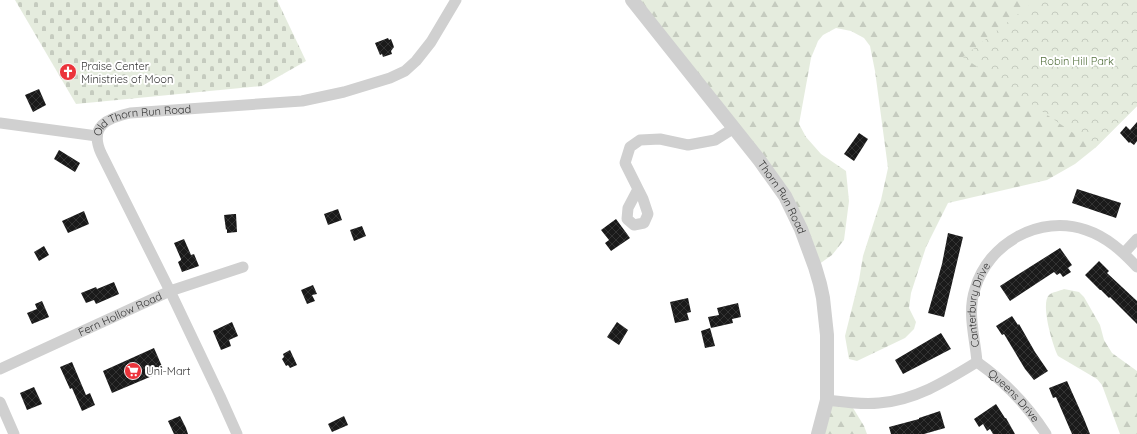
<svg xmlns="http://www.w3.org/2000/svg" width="1137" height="434" font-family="Quicksand,sans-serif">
	<defs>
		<pattern id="forest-firs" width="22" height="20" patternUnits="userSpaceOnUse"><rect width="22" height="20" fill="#e5ecde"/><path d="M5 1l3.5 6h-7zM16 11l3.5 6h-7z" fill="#c5cbbf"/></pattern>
		<pattern id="cemetery-stones" width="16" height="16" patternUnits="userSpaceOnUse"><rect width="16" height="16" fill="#e5ecde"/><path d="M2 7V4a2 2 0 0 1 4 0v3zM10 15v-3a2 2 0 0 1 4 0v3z" fill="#c5cbbf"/></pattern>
		<pattern id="park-crowns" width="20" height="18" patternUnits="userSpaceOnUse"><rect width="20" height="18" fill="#e5ecde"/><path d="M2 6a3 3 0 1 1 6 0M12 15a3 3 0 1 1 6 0" fill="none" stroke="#c5cbbf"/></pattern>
		<pattern id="building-cross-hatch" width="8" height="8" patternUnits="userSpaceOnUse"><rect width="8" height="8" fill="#1a1a1a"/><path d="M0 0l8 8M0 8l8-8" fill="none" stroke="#333"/></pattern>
	</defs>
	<rect width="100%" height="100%" fill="#fff"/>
	<g fill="url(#forest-firs)">
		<path d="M638,0H1137V106L1095,148L1075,164L1047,180L948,203L926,247L911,293L909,308L916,322L914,329L905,338L857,361L849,359L845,336L859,280L863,256L881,200L888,168L875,71L870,46L864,38L851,31L836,28L823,35L818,41L811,58L799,124L806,137L821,154L846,171L849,201L844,240L832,255L815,267L801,229Z"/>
		<path d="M1064,289L1079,292L1084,297L1100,325L1104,340L1112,353L1137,371V434H1120L1102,385L1097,379L1058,356C1053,346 1040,304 1049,295C1052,292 1060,291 1064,289Z"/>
		<path d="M827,400L850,403L864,426L867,434H818Z"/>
	</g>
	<path fill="url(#cemetery-stones)" d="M15,0H277L306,61L262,86L76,104Z"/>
	<path fill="url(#park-crowns)" d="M1036,0H1137V106L1095,148L963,57Z"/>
	<g fill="url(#building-cross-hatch)">
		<path d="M388,38L389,40L391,39L394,47L391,51L392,54L383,57L382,54L380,55L375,43Z"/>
		<path d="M39,89L46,105L33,112L25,95Z"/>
		<path d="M1137,122V141L1134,145L1130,142L1129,143L1120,133L1126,126L1130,130Z"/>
		<path d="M859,133L868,139L854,161L844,154Z"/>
		<path d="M59,150L80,163L75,172L54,159Z"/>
		<path d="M1077,189L1121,203L1116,218L1072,203Z"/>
		<path d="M338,209L342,220L328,225L324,214Z"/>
		<path d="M84,211L89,224L68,233L62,221Z"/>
		<path d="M234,214H236L237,232L227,233V229L226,230L224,215Z"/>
		<path d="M616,219L630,238L611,251L605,243L609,240L601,230Z"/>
		<path d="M362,226L366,236L354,241L350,230Z"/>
		<path d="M948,233L963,237L944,317L928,313L942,264Z"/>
		<path d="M184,239L191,255L194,254L199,266L182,272L178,262L181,260V259L174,243Z"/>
		<path d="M44,246L49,255L39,261L34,252Z"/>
		<path d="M1060,248L1072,265L1068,268L1071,272L1063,277L1060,273L1057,275L1054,272L1010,301L1000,286Z"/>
		<path d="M1099,261L1109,271L1107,273L1137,301V324L1110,297L1109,298L1101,290H1100L1085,275Z"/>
		<path d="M114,282L119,294L96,304L94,300L86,303L81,293L96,287L97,289Z"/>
		<path d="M313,285L317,294L312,295L315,301L307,304L301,290Z"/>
		<path d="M688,298L691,312L687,313L689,320L675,323L670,302Z"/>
		<path d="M42,301L49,317L32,324L27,313L37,309L35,304Z"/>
		<path d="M738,303L741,317L732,319L733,323L711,328L708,317L719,315L717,308Z"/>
		<path d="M1012,316L1018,325L1019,324L1035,352L1048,371L1034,380L1025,369L1004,334L1002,335L996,326Z"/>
		<path d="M232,322L238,336L229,340L231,346L221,350L213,331Z"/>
		<path d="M617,322L628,330L619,345L607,337Z"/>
		<path d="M710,328L715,346L705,348L701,331Z"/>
		<path d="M941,333L951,349L903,374L895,360Z"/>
		<path d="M154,348L164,371L112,393L103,371Z"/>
		<path d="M290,350L297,365L290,368L288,365L286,366L282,359L284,357L283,354Z"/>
		<path d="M72,362L86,395L90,393L95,405L82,411L72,388L70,389L60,367Z"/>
		<path d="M1067,381L1084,419L1090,434H1072L1056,397L1053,398L1049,388Z"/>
		<path d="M34,387L42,404L27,410L20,393Z"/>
		<path d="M996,404L1005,418H1006L1015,434H993L990,429L987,431L983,424L979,427L974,419Z"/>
		<path d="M940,411L945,428L924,434H891L889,427L919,419V418Z"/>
		<path d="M180,416L186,428L188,434H174L168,421Z"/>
		<path d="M344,416L348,425L332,432L328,424Z"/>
	</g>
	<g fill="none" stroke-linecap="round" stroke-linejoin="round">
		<g stroke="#d0d0d0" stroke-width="11">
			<path d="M0,123L97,136"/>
			<path d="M638,189L628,208L627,219L634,225L644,223L648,214L643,199L625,163L630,147L640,140L660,139L688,145L715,140L734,128"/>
			<path d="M1124,253L1137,239"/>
			<path id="s1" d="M977,362C1004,381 1028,406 1046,434"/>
			<path id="s2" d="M0,369L170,291L243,267"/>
			<path id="s3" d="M827,400C844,402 861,405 879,403C916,400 946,381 977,362C975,337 967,313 975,289C988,243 1040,214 1086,230C1107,237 1122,251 1137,267"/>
			<path d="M0,402L14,434"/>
			<path id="s4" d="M237,434L220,396L170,291L101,153C89,126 107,118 130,113L302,101L344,92L390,78L405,71L416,61L431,42L456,0"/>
		</g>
		<path stroke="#d0d0d0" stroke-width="14" id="s5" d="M632,0L760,161L785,196L801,229L815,267L820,284L823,298L827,335V400L818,434"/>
	</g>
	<defs>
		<g id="church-disc" transform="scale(0.9)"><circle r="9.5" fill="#eb343b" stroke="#fff"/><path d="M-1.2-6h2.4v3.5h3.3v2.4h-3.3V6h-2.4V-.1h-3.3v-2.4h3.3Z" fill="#fff"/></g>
		<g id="supermarket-disc" transform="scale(0.9)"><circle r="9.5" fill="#eb343b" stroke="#fff"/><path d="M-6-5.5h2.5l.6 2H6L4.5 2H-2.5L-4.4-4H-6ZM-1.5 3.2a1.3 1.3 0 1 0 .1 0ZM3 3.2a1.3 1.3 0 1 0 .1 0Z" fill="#fff"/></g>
	</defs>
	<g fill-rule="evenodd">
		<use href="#church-disc" x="68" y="72"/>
		<use href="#supermarket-disc" x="133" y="371"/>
	</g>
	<g text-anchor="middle" stroke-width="4" stroke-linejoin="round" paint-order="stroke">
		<g font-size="11" fill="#54713e" stroke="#fff">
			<text x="1077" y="65">Robin Hill Park</text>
		</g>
		<g font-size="11" fill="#333" stroke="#fff" text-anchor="start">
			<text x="81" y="70">Praise Center<tspan x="81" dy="13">Ministries of Moon</tspan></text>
			<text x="146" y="375">Uni-Mart</text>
		</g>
		<g font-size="11" fill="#333" stroke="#fff">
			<text dy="4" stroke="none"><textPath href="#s4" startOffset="382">Old Thorn Run Road</textPath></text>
			<text dy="4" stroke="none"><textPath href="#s5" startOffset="248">Thorn Run Road</textPath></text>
			<text dy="4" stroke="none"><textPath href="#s3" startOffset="218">Canterbury Drive</textPath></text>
			<text dy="4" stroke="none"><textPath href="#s2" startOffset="132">Fern Hollow Road</textPath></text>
			<text dy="4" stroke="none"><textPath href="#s1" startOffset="50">Queens Drive</textPath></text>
		</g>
	</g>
</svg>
